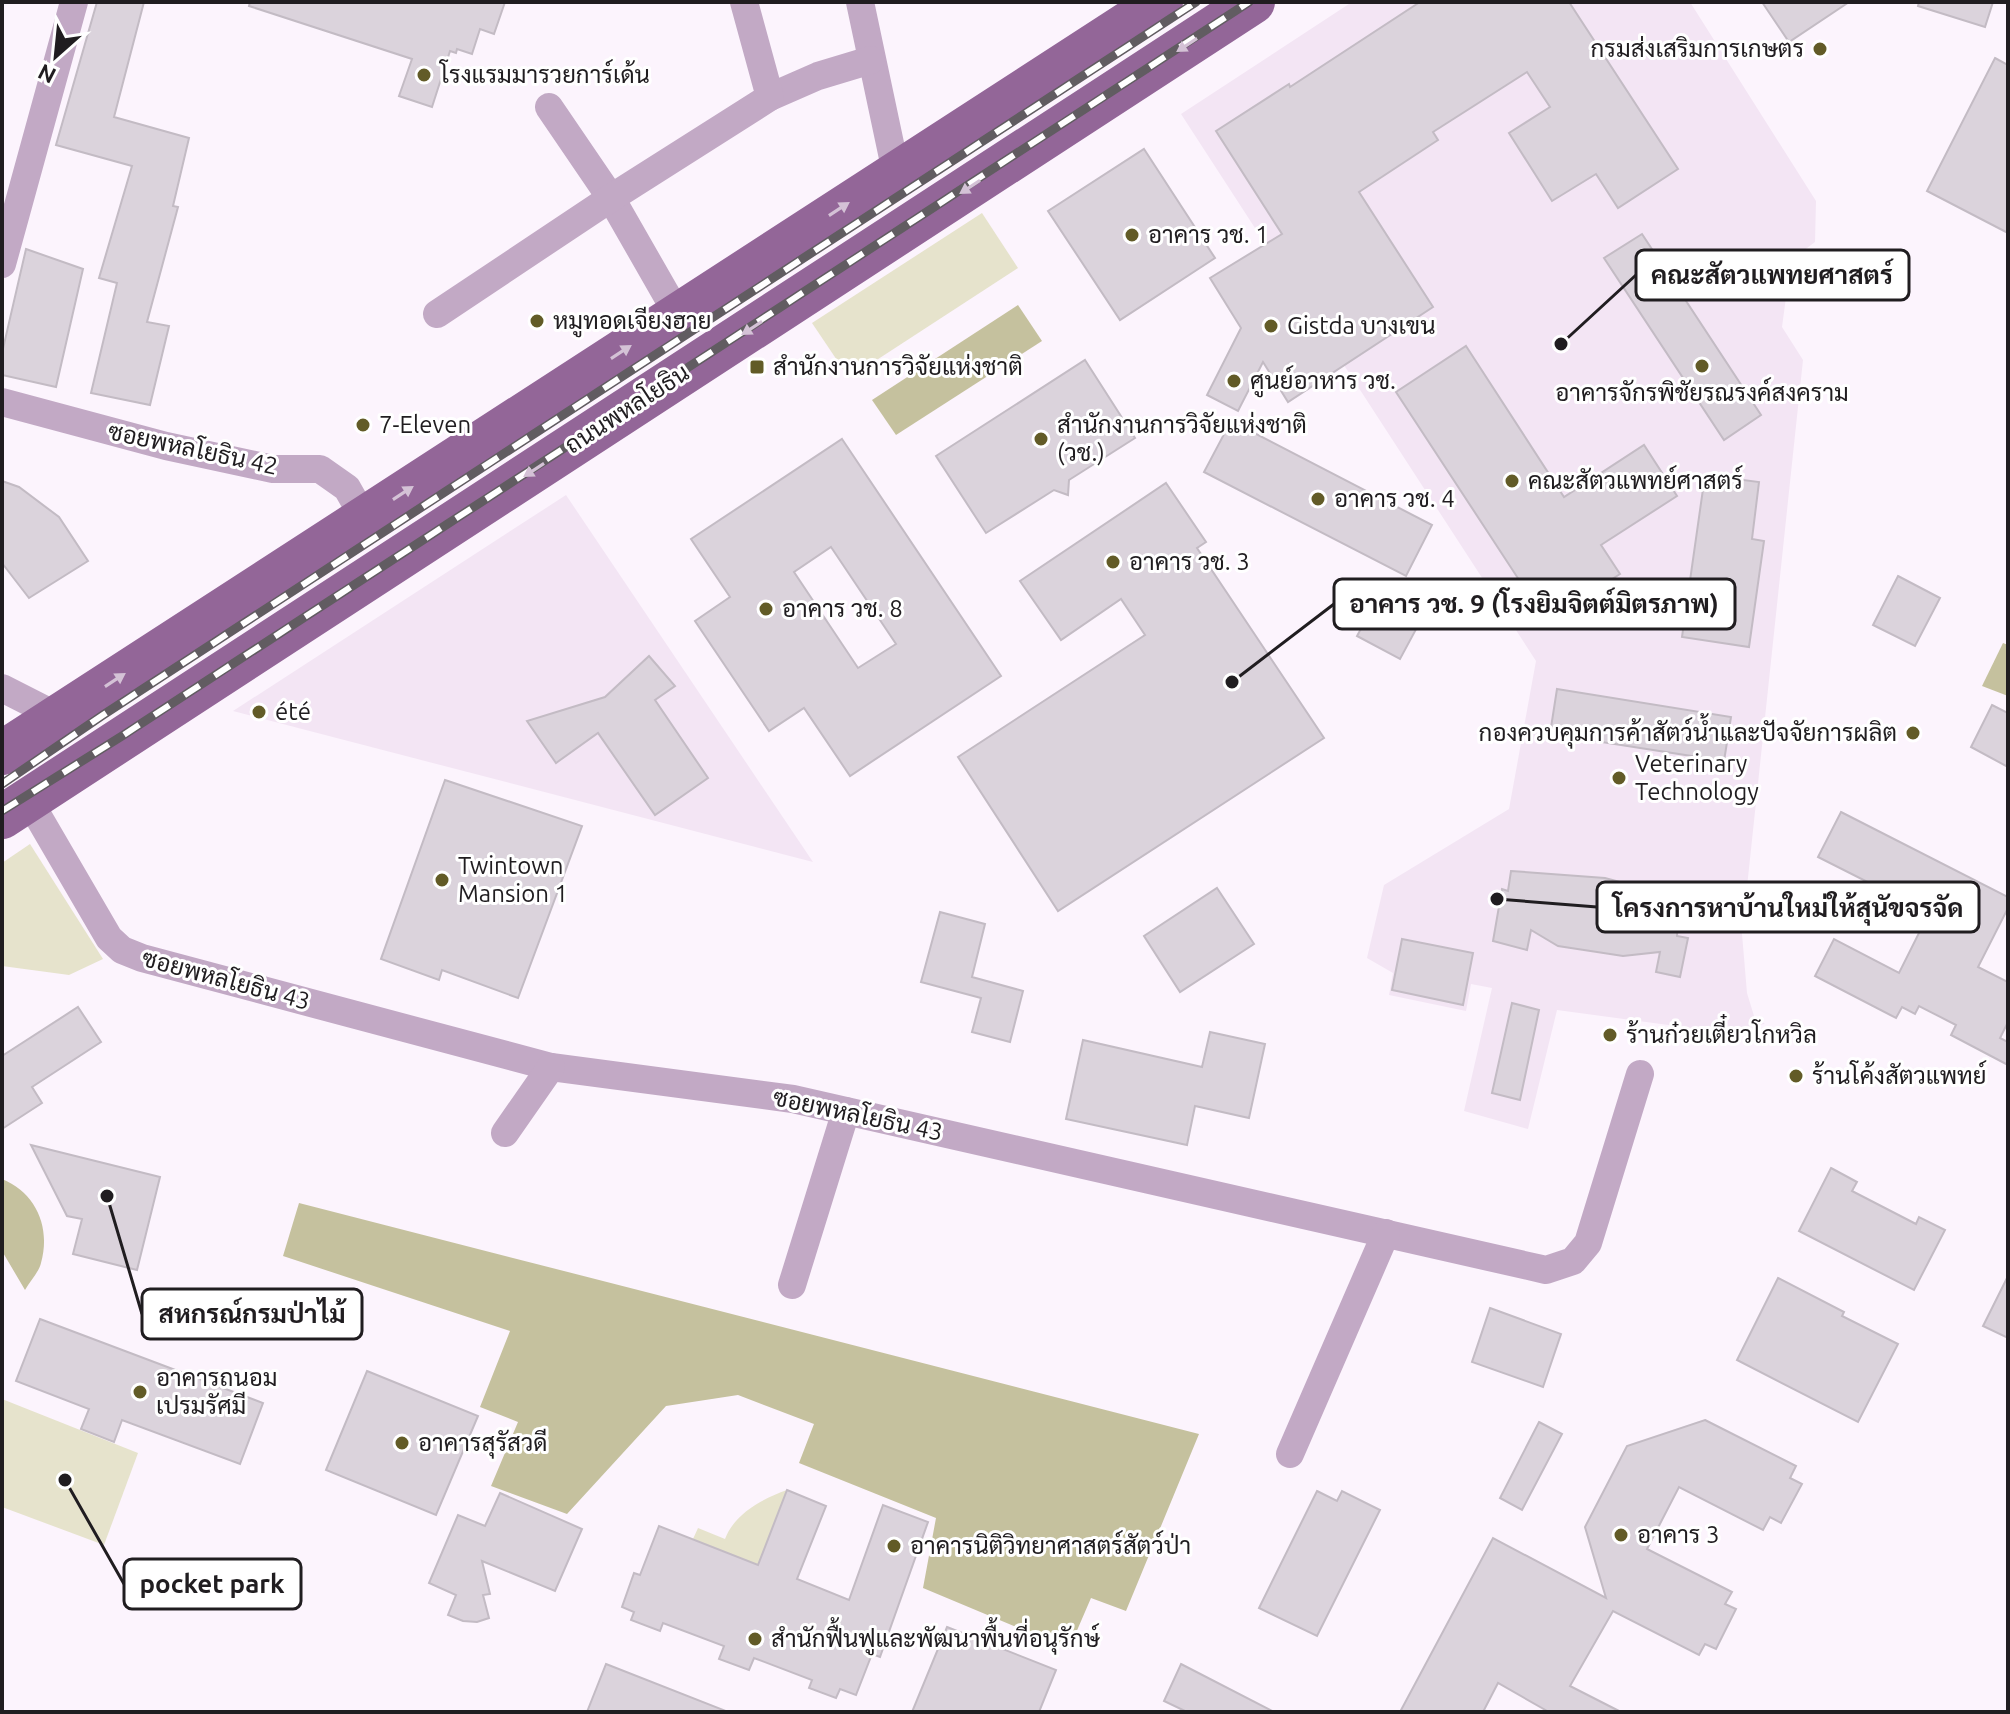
<svg xmlns="http://www.w3.org/2000/svg" width="2010" height="1714" font-family="Ubuntu,Sarabun,sans-serif">
	<rect width="100%" height="100%" fill="#fcf4fd"/>
	<g fill="#f3e5f4">
		<path d="M1352,2H1690L1816,201L1815,242L1791,260L1782,327L1803,360L1742,934L1747,993L1754,1016L1765,1024L1713,1031L1557,1010L1528,1129L1464,1111L1492,988L1471,984L1466,1011L1389,995L1393,973L1367,958L1384,885L1509,809L1536,661L1181,114Z"/>
		<path d="M566,495L813,862L233,711Z"/>
	</g>
	<g fill="#e6e3cc">
		<path d="M982,213L1018,268L849,378L812,323Z"/>
		<path d="M30,844L103,959L69,975L2,966V863Z"/>
		<path d="M2,1399L138,1453L104,1545L2,1507Z"/>
		<path d="M787,1490L758,1565L693,1539L698,1528L725,1539C735,1513 762,1499 787,1490Z"/>
	</g>
	<g fill="#c5c19e">
		<path d="M1018,305L1042,341L896,435L872,400Z"/>
		<path d="M2003,643L2008,645V696L1982,686Z"/>
		<path d="M2,1179C36,1193 51,1227 41,1263C39,1272 30,1281 25,1290L2,1251Z"/>
		<path d="M299,1203L1199,1434L1126,1611L1091,1598L1069,1649L923,1588L936,1518L799,1463L814,1424L738,1395L666,1406L567,1514L491,1486L518,1422L480,1407L510,1331L283,1256Z"/>
	</g>
	<g fill="#dbd3dc" stroke="#c3bbc4" stroke-width="2" fill-rule="evenodd">
		<path d="M97,2H144L114,117L189,138L173,206L178,207L147,322L169,326L150,405L91,393L117,283L99,278L132,166L56,145Z"/>
		<path d="M250,2H505L494,34L480,29L472,54L457,49L456,53L450,51L432,107L399,96L412,59L249,6Z"/>
		<path d="M1420,2H1569L1678,169L1618,208L1596,174L1552,201L1509,133L1550,107L1527,72L1433,132L1438,140L1359,192L1433,307L1288,402L1263,362L1238,411L1207,395L1241,328L1210,278L1282,234L1216,131L1289,84L1290,87Z"/>
		<path d="M1762,2H1849L1789,42Z"/>
		<path d="M1919,2H1993L1985,27L1918,6Z"/>
		<path d="M1995,58L2008,65V233L1927,191Z"/>
		<path d="M1144,149L1215,258L1120,320L1048,211Z"/>
		<path d="M1642,234L1761,415L1724,440L1604,258Z"/>
		<path d="M26,249L83,269L56,387L2,375V353Z"/>
		<path d="M1466,346L1564,497L1644,445L1677,496L1601,545L1620,574L1546,621L1396,392Z"/>
		<path d="M1085,360L1135,438L1069,480L1068,495L1054,490L986,533L936,456Z"/>
		<path d="M1231,421L1432,525L1406,576L1204,472Z"/>
		<path d="M842,439L1001,676L850,776L804,708L769,731L695,621L730,597L691,539ZM831,547L896,644L858,668L794,572Z"/>
		<path d="M1705,475L1759,482L1752,539L1764,541L1749,647L1682,637Z"/>
		<path d="M2,481L19,487L59,517L88,561L29,598L2,563Z"/>
		<path d="M1166,483L1206,542L1197,548L1324,738L1058,911L958,757L1145,635L1121,599L1061,640L1020,581Z"/>
		<path d="M1898,576L1940,598L1915,646L1873,625Z"/>
		<path d="M1378,597L1421,620L1400,659L1357,636Z"/>
		<path d="M649,656L675,686L655,700L708,778L655,815L598,733L556,763L527,721L605,697Z"/>
		<path d="M1557,689L1731,717L1724,761L1550,734Z"/>
		<path d="M1992,705L2008,713V767L1971,747Z"/>
		<path d="M445,780L582,826L518,998L442,970L439,980L381,959Z"/>
		<path d="M1841,812L2008,897V908L1978,967L2008,982V1022L2000,1038L2008,1042V1065L1951,1035L1956,1025L1919,1006L1915,1014L1902,1007L1896,1018L1815,976L1834,939L1899,973L1929,913L1818,857Z"/>
		<path d="M1511,871L1605,878L1642,888L1678,919L1677,936L1688,938L1680,977L1656,972L1660,952L1623,956L1558,946L1531,930L1527,950L1493,941L1502,889L1508,891Z"/>
		<path d="M1217,888L1254,944L1180,992L1144,936Z"/>
		<path d="M940,912L985,924L972,977L1023,991L1010,1042L972,1032L981,998L921,982Z"/>
		<path d="M1402,939L1473,953L1463,1005L1392,990Z"/>
		<path d="M1512,1003L1539,1010L1520,1100L1492,1093Z"/>
		<path d="M78,1007L101,1042L32,1087L42,1103L2,1129V1056Z"/>
		<path d="M1210,1032L1265,1044L1249,1118L1195,1106L1187,1145L1066,1119L1083,1040L1202,1067Z"/>
		<path d="M31,1145L160,1177L137,1270L73,1254L82,1219L67,1216Z"/>
		<path d="M1831,1168L1857,1182L1852,1191L1916,1224L1919,1217L1945,1230L1914,1290L1799,1231Z"/>
		<path d="M2008,1276V1338L1983,1326Z"/>
		<path d="M1778,1278L1844,1312L1842,1316L1898,1344L1858,1422L1737,1360Z"/>
		<path d="M1490,1308L1561,1334L1543,1387L1472,1362Z"/>
		<path d="M40,1319L263,1403L240,1464L122,1420L114,1442L81,1429L89,1409L16,1381Z"/>
		<path d="M367,1371L478,1416L436,1515L326,1470Z"/>
		<path d="M1705,1420L1796,1466L1790,1478L1802,1484L1781,1523L1770,1517L1763,1530L1679,1487L1647,1549L1732,1592L1725,1604L1736,1609L1716,1649L1705,1644L1699,1655L1613,1611L1570,1686L1621,1712H1549L1498,1683L1483,1712H1400L1493,1538L1606,1598L1585,1527L1627,1446Z"/>
		<path d="M1539,1422L1562,1434L1522,1510L1500,1498Z"/>
		<path d="M787,1490L826,1506L797,1579L849,1600L883,1505L928,1522L880,1657L872,1654L856,1695L840,1689L836,1698L809,1688L812,1680L754,1658L749,1670L719,1659L724,1646L663,1623L660,1631L631,1620L634,1612L622,1607L634,1573L640,1575L659,1526L758,1565Z"/>
		<path d="M1317,1491L1337,1501L1342,1491L1380,1510L1317,1636L1259,1608Z"/>
		<path d="M500,1493L582,1529L555,1591L482,1561L490,1594L483,1595L489,1618L477,1622L463,1621L448,1615L456,1595L429,1583L458,1515L485,1526Z"/>
		<path d="M947,1627L1056,1670L1039,1712H912Z"/>
		<path d="M606,1664L726,1711L725,1712H587Z"/>
		<path d="M1181,1664L1274,1712H1187L1164,1701Z"/>
	</g>
	<g fill="none" stroke-linecap="round" stroke-linejoin="round">
		<g stroke="#c2a9c5" stroke-width="28">
			<path d="M860,2L896,172"/>
			<path d="M770,97L818,76L871,60"/>
			<path d="M549,107L611,198L678,315"/>
			<path d="M2,264L74,2"/>
			<path d="M437,314L611,198L770,97L744,2"/>
			<path d="M2,402L166,446L273,469H320L347,488L364,518"/>
			<path d="M2,688L59,717"/>
			<path d="M28,799L109,938L122,950L142,958L551,1067L793,1099L1546,1270L1573,1261L1588,1243L1640,1074"/>
			<path d="M505,1133L551,1067"/>
			<path d="M792,1285L846,1111"/>
			<path d="M1290,1454L1386,1233"/>
		</g>
		<g stroke="#936698" stroke-width="44">
			<path d="M2,753L1161,2"/>
			<path d="M2,817L1253,2"/>
		</g>
		<g stroke="#615c61" stroke-width="9">
			<g id="rail">
				<path d="M2,784L103,715L1196,2"/>
				<path d="M2,811L122,736L1249,2"/>
			</g>
		</g>
		<use href="#rail" stroke="#fff" stroke-width="6" stroke-dasharray="18" stroke-linecap="butt"/>
	</g>
	<defs><path id="oneway-solid" d="M-6-.8H1V-3.2L6.5 0L1 3.2V.8H-6Z" transform="scale(2)"/></defs>
	<g fill="#d4c2d6">
		<use href="#oneway-solid" transform="translate(1187 45) rotate(147)"/>
		<use href="#oneway-solid" transform="translate(970 187) rotate(147)"/>
		<use href="#oneway-solid" transform="translate(839 209) rotate(-33)"/>
		<use href="#oneway-solid" transform="translate(752 328) rotate(147)"/>
		<use href="#oneway-solid" transform="translate(621 352) rotate(-33)"/>
		<use href="#oneway-solid" transform="translate(534 470) rotate(147)"/>
		<use href="#oneway-solid" transform="translate(403 493) rotate(-33)"/>
		<use href="#oneway-solid" transform="translate(115 680) rotate(-33)"/>
	</g>
	<g fill="#625b27" stroke="#fff" stroke-width="3">
		<circle cx="1820" cy="49" r="8"/>
		<circle cx="424" cy="75" r="8"/>
		<circle cx="1132" cy="235" r="8"/>
		<circle cx="537" cy="321" r="8"/>
		<circle cx="1271" cy="326" r="8"/>
		<circle cx="1702" cy="366" r="8"/>
		<rect x="749" y="359" width="16" height="16" rx="4"/>
		<circle cx="1234" cy="381" r="8"/>
		<circle cx="363" cy="425" r="8"/>
		<circle cx="1041" cy="439" r="8"/>
		<circle cx="1512" cy="481" r="8"/>
		<circle cx="1318" cy="499" r="8"/>
		<circle cx="1113" cy="562" r="8"/>
		<circle cx="766" cy="609" r="8"/>
		<circle cx="259" cy="712" r="8"/>
		<circle cx="1913" cy="733" r="8"/>
		<circle cx="1619" cy="778" r="8"/>
		<circle cx="442" cy="880" r="8"/>
		<circle cx="1610" cy="1035" r="8"/>
		<circle cx="1796" cy="1076" r="8"/>
		<circle cx="140" cy="1392" r="8"/>
		<circle cx="402" cy="1443" r="8"/>
		<circle cx="1621" cy="1535" r="8"/>
		<circle cx="894" cy="1546" r="8"/>
		<circle cx="755" cy="1639" r="8"/>
	</g>
	<g text-anchor="middle" stroke-width="6" stroke-linejoin="round" paint-order="stroke">
		<g font-size="24" fill="#201d20" stroke="#fff" text-anchor="start">
			<text x="1804" y="57" text-anchor="end">กรมส่งเสริมการเกษตร</text>
			<text x="440" y="83">โรงแรมมารวยการ์เด้น</text>
			<text x="1148" y="243">อาคาร วช. 1</text>
			<text x="553" y="329">หมูทอดเจียงฮาย</text>
			<text x="1287" y="334">Gistda บางเขน</text>
			<text x="773" y="375">สำนักงานการวิจัยแห่งชาติ</text>
			<text x="1250" y="389">ศูนย์อาหาร วช.</text>
			<text x="1702" y="401" text-anchor="middle">อาคารจักรพิชัยรณรงค์สงคราม</text>
			<text x="379" y="433">7-Eleven</text>
			<text x="1057" y="433">สำนักงานการวิจัยแห่งชาติ<tspan x="1057" dy="28">(วช.)</tspan></text>
			<text x="1528" y="489">คณะสัตวแพทย์ศาสตร์</text>
			<text x="1334" y="507">อาคาร วช. 4</text>
			<text x="1129" y="570">อาคาร วช. 3</text>
			<text x="782" y="617">อาคาร วช. 8</text>
			<text x="275" y="720">été</text>
			<text x="1897" y="741" text-anchor="end">กองควบคุมการค้าสัตว์น้ำและปัจจัยการผลิต</text>
			<text x="1635" y="772">Veterinary<tspan x="1635" dy="28">Technology</tspan></text>
			<text x="458" y="874">Twintown<tspan x="458" dy="28">Mansion 1</tspan></text>
			<text x="1626" y="1043">ร้านก๋วยเตี๋ยวโกหวิล</text>
			<text x="1812" y="1084">ร้านโค้งสัตวแพทย์</text>
			<text x="156" y="1386">อาคารถนอม<tspan x="156" dy="28">เปรมรัศมี</tspan></text>
			<text x="418" y="1451">อาคารสุรัสวดี</text>
			<text x="1637" y="1543">อาคาร 3</text>
			<text x="910" y="1554">อาคารนิติวิทยาศาสตร์สัตว์ป่า</text>
			<text x="771" y="1647">สำนักฟื้นฟูและพัฒนาพื้นที่อนุรักษ์</text>
		</g>
		<g font-size="24" fill="#201d20" stroke="#fff">
			<text transform="translate(627 409) rotate(-33)" y="8">ถนนพหลโยธิน</text>
			<text transform="translate(193 449) rotate(12)" y="8">ซอยพหลโยธิน 42</text>
			<text transform="translate(226 980) rotate(15)" y="8">ซอยพหลโยธิน 43</text>
			<text transform="translate(858 1115) rotate(12)" y="8">ซอยพหลโยธิน 43</text>
		</g>
	</g>
	<path fill="none" stroke="#201d20" stroke-width="3" d="M1561 344L1636 275M1232 682L1334 604M1497 899L1597 907M107 1196L142 1314M65 1480L124 1584"/>
	<g fill="#201d20" stroke="#fff" stroke-width="3">
		<circle cx="1561" cy="344" r="8"/>
		<circle cx="1232" cy="682" r="8"/>
		<circle cx="1497" cy="899" r="8"/>
		<circle cx="107" cy="1196" r="8"/>
		<circle cx="65" cy="1480" r="8"/>
	</g>
	<g fill="#fff" stroke="#201d20" stroke-width="3">
		<rect x="1636" y="250" width="273" height="50" rx="8"/>
		<rect x="1334" y="579" width="401" height="50" rx="8"/>
		<rect x="1597" y="882" width="382" height="50" rx="8"/>
		<rect x="142" y="1289" width="220" height="50" rx="8"/>
		<rect x="124" y="1559" width="177" height="50" rx="8"/>
	</g>
	<g font-size="26" text-anchor="middle" font-weight="bold" fill="#201d20">
		<text x="1772" y="284">คณะสัตวแพทยศาสตร์</text>
		<text x="1534" y="613">อาคาร วช. 9 (โรงยิมจิตต์มิตรภาพ)</text>
		<text x="1788" y="917">โครงการหาบ้านใหม่ให้สุนัขจรจัด</text>
		<text x="252" y="1323">สหกรณ์กรมป่าไม้</text>
		<text x="212" y="1593">pocket park</text>
	</g>
	<rect width="2010" height="1714" fill="none" stroke="#201d20" stroke-width="8"/>
	<g transform="translate(56 56) rotate(207)" stroke="#ffffff" stroke-width="6" paint-order="stroke">
	<path d="M0-6L14 30L0 20L-14 30Z" fill="#201d20"/>
	<text y="-12" font-size="22" font-weight="bold" text-anchor="middle" fill="#201d20">N</text>
	</g>
</svg>
